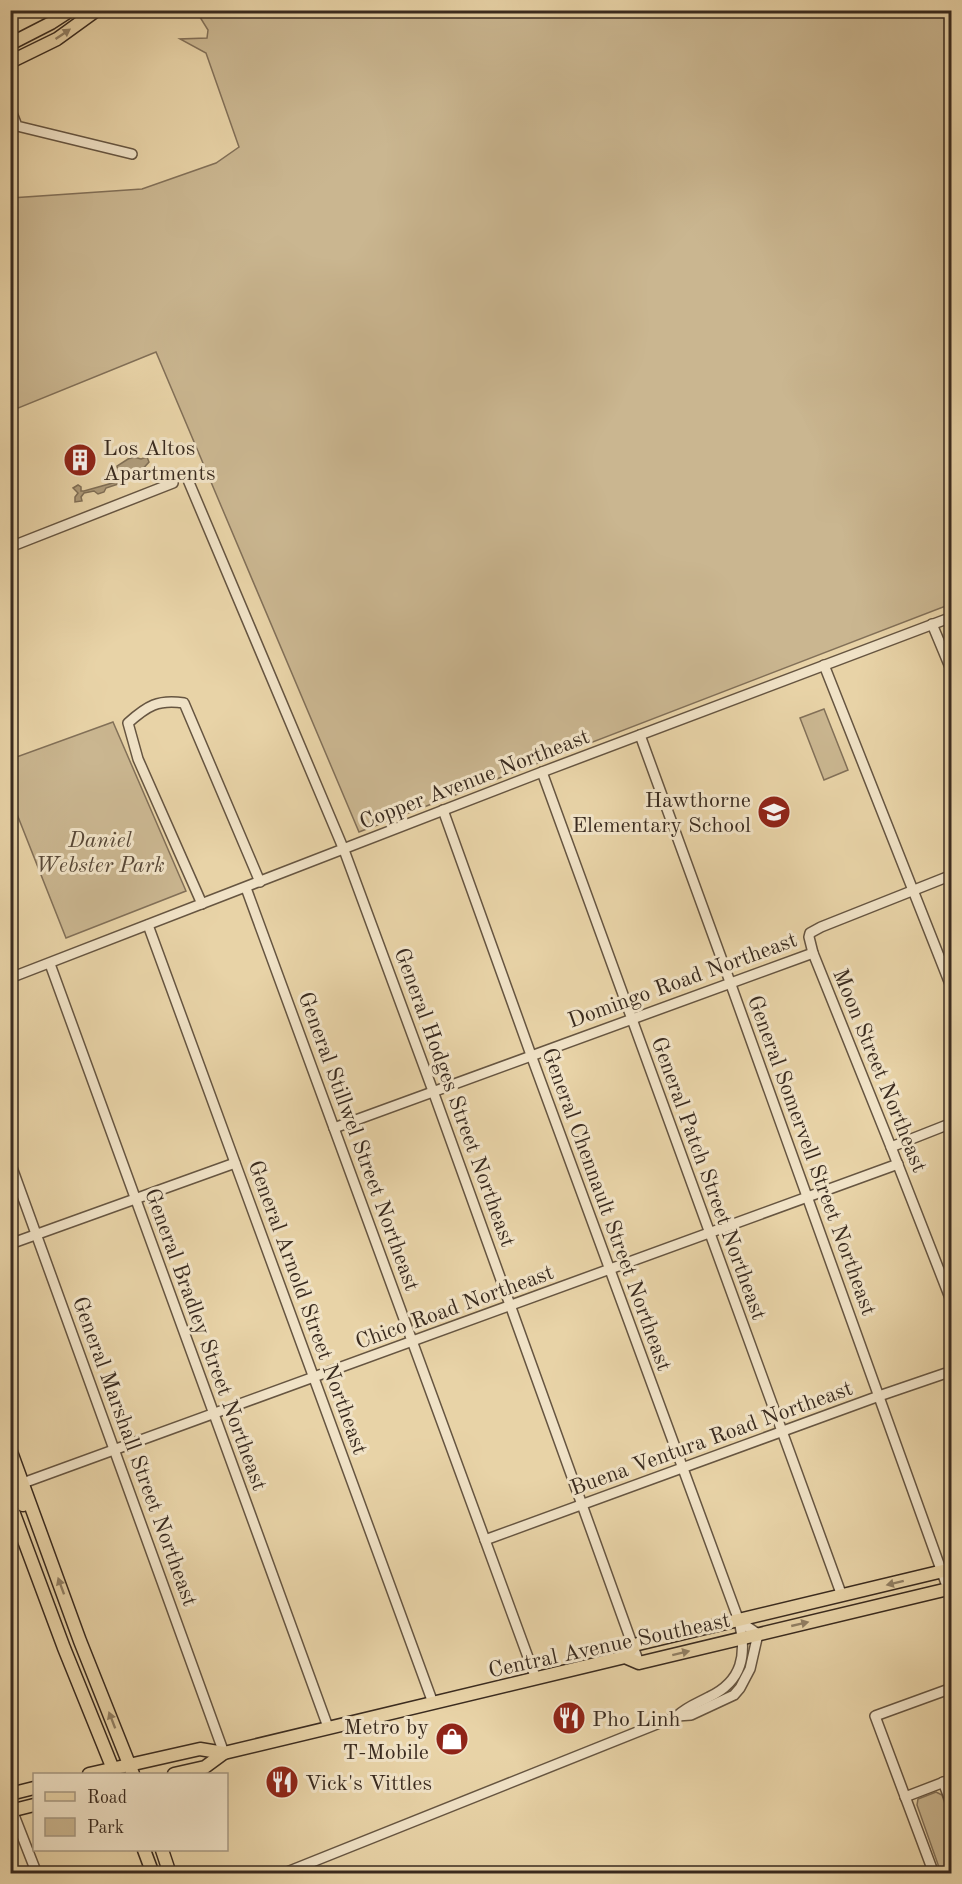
<svg xmlns="http://www.w3.org/2000/svg" width="962" height="1884" font-family="'Old Standard TT',serif">
	<rect width="100%" height="100%" fill="#e8d3a7"/>
	<filter id="stains"><feTurbulence type="fractalNoise" baseFrequency=".00333" numOctaves="4"/><feColorMatrix values="0 0 0 0 .2 0 0 0 0 .09 0 0 0 0 .02 0 0 0 .5 -.17"/></filter>
	<radialGradient id="worn" r=".72"><stop offset=".6" stop-color="#630" stop-opacity="0"/><stop offset="1" stop-color="#630" stop-opacity=".3"/></radialGradient>
	<g fill="#cab690" stroke="#827058" stroke-width="1.5">
		<path d="M209,11H951V604L359,832L156,352L11,411V198L142,189L216,163L239,147L206,53L180,39L207,38L208,30L198,14Z"/>
		<path d="M824,709L848,770L824,780L800,718Z"/>
		<path d="M113,722L186,891L66,938L11,799V759Z"/>
		<path d="M936,1792L942,1795L951,1821V1873H941L917,1805L918,1799Z"/>
	</g>
	<path fill="#ad9a79" stroke="#7f6e55" stroke-width="1.5" d="M134,457L141,459L147,457L149,462L140,472L128,476L118,484L106,488L104,492L98,494L94,491L84,493L81,497L82,501L75,502V497L78,493L73,488L78,485L81,487V491H84L116,482L126,474L124,472L118,471L117,466L128,459Z"/>
	<g fill="none" stroke-linecap="round" stroke-linejoin="round">
		<g stroke="#665541" stroke-width="12">
			<g id="minor">
				<path d="M10,88V91"/>
				<path d="M10,108L17,126L132,154"/>
				<path d="M188,480L344,850L433,1091L639,1663"/>
				<path d="M10,547L173,483"/>
				<path d="M932,624L952,672"/>
				<path d="M824,665L952,989"/>
				<path d="M640,735L730,982L948,1589"/>
				<path d="M542,772L842,1596"/>
				<path d="M443,810L531,1055L739,1621C747,1654 743,1681 709,1697C696,1704 688,1706 677,1716"/>
				<path d="M952,875L821,927L810,933L809,937L813,953L891,1147L952,1303"/>
				<path d="M246,888L536,1679"/>
				<path d="M202,904L138,759L128,723C147,706 158,699 184,703L260,882"/>
				<path d="M148,925L433,1703"/>
				<path d="M50,964L328,1727"/>
				<path d="M10,978L542,772L952,617"/>
				<path d="M334,1128L813,953"/>
				<path d="M891,1147L952,1123"/>
				<path d="M10,1162L224,1753"/>
				<path d="M10,1244L235,1163"/>
				<path d="M23,1483L898,1164"/>
				<path d="M485,1540L879,1396L952,1371"/>
				<path d="M943,1782L952,1805"/>
				<path d="M905,1797L952,1779"/>
				<path d="M10,1805L37,1874"/>
				<path d="M282,1874L677,1716L691,1715L734,1695L740,1688L750,1669L758,1634L739,1621"/>
				<path d="M934,1874L875,1716L952,1688"/>
			</g>
		</g>
		<g stroke="#3a2b1f" stroke-width="15">
			<g id="major">
				<path d="M10,44L51,23L71,10"/>
				<path d="M10,62L57,39L97,10"/>
				<path d="M10,1449L80,1641L133,1774"/>
				<path d="M10,1490L17,1492L23,1505"/>
				<path d="M10,1503L64,1648L115,1774"/>
				<path d="M625,1657L634,1645L943,1571L952,1573"/>
				<path d="M89,1774L200,1749L224,1753"/>
				<path d="M174,1774L205,1767L224,1753L625,1657L639,1663L948,1589L952,1586"/>
				<path d="M10,1794L34,1788"/>
				<path d="M10,1811L34,1805"/>
				<path d="M144,1850L153,1874"/>
				<path d="M162,1850L170,1874"/>
			</g>
		</g>
		<use href="#minor" stroke="#f0e2c6" stroke-width="9"/>
		<use href="#major" stroke="#e8d3a7" stroke-width="12"/>
	</g>
	<defs><path id="oneway-solid" d="M-6-.8H1V-3.2L6.5 0L1 3.2V.8H-6Z" transform="scale(1.5)"/></defs>
	<g fill="#917f63">
		<use href="#oneway-solid" transform="translate(63 34) rotate(-34)"/>
		<use href="#oneway-solid" transform="translate(895 1583) rotate(166)"/>
		<use href="#oneway-solid" transform="translate(61 1586) rotate(-110)"/>
		<use href="#oneway-solid" transform="translate(800 1624) rotate(-13)"/>
		<use href="#oneway-solid" transform="translate(681 1653) rotate(-14)"/>
		<use href="#oneway-solid" transform="translate(112 1720) rotate(-111)"/>
	</g>
	<defs>
		<g id="building-disc" transform="scale(1.725)"><circle r="9.5" fill="#8f2418" stroke="#f0e2c6"/><path d="M-4-6H4V6H1V3H-1V6H-4ZM-2.5-4.3h1.7v1.8h-1.7ZM.8-4.3h1.7v1.8H.8ZM-2.5-1h1.7V.8h-1.7ZM.8-1h1.7V.8H.8Z" fill="#fff"/></g>
		<g id="school-disc" transform="scale(1.725)"><circle r="9.5" fill="#8f2418" stroke="#f0e2c6"/><path d="M0-5L7-2L0 1L-7-2ZM-4 1L0 2.5L4 1V4Q0 6-4 4Z" fill="#fff"/></g>
		<g id="restaurant-disc" transform="scale(1.725)"><circle r="9.5" fill="#8f2418" stroke="#f0e2c6"/><path d="M-5-6h1v4h1v-4h1v4h1v-4h1v5L-1.5 .5V6h-2V.5L-5-1ZM5-6V6H3V1.5H1.5Q1.5-4 5-6Z" fill="#fff"/></g>
		<g id="shop-disc" transform="scale(1.725)"><circle r="9.5" fill="#8f2418" stroke="#f0e2c6"/><path d="M-5-2.5h2.3a2.7 3.5 0 0 1 5.4 0H5L5.5 6h-11ZM-1.5-2.5h3a1.5 2.3 0 0 0-3 0Z" fill="#fff"/></g>
	</defs>
	<g fill-rule="evenodd">
		<use href="#building-disc" x="80" y="460"/>
		<use href="#school-disc" x="774" y="812"/>
		<use href="#restaurant-disc" x="569" y="1718"/>
		<use href="#shop-disc" x="452" y="1739"/>
		<use href="#restaurant-disc" x="282" y="1782"/>
	</g>
	<g text-anchor="middle" stroke-width="6" stroke-linejoin="round" paint-order="stroke">
		<g font-size="22" fill="#3a2b1f" stroke="#f0e2c6" text-anchor="start">
			<text x="103" y="455">Los Altos<tspan x="103" dy="25">Apartments</tspan></text>
			<text x="751" y="807" text-anchor="end">Hawthorne<tspan x="751" dy="25">Elementary School</tspan></text>
			<text x="592" y="1726">Pho Linh</text>
			<text x="429" y="1734" text-anchor="end">Metro by<tspan x="429" dy="25">T-Mobile</tspan></text>
			<text x="305" y="1790">Vick's Vittles</text>
		</g>
		<g font-size="22" fill="#3a2b1f" stroke="#f0e2c6">
			<text transform="translate(474 778) rotate(-21)" y="8">Copper Avenue Northeast</text>
			<text transform="translate(682 979) rotate(-20)" y="8">Domingo Road Northeast</text>
			<text transform="translate(881 1070) rotate(68)" y="8">Moon Street Northeast</text>
			<text transform="translate(456 1097) rotate(70)" y="8">General Hodges Street Northeast</text>
			<text transform="translate(360 1141) rotate(70)" y="8">General Stillwel Street Northeast</text>
			<text transform="translate(813 1155) rotate(70)" y="8">General Somervell Street Northeast</text>
			<text transform="translate(710 1178) rotate(70)" y="8">General Patch Street Northeast</text>
			<text transform="translate(608 1209) rotate(70)" y="8">General Chennault Street Northeast</text>
			<text transform="translate(454 1306) rotate(-20)" y="8">Chico Road Northeast</text>
			<text transform="translate(309 1307) rotate(70)" y="8">General Arnold Street Northeast</text>
			<text transform="translate(207 1339) rotate(70)" y="8">General Bradley Street Northeast</text>
			<text transform="translate(711 1437) rotate(-20)" y="8">Buena Ventura Road Northeast</text>
			<text transform="translate(136 1451) rotate(70)" y="8">General Marshall Street Northeast</text>
			<text transform="translate(609 1644) rotate(-12)" y="8">Central Avenue Southeast</text>
		</g>
		<g font-size="22" font-style="italic" fill="#574736" stroke="#f0e2c6">
			<text x="100" y="847">Daniel<tspan x="100" dy="25">Webster Park</tspan></text>
		</g>
	</g>
	<rect width="962" height="1884" fill="none" stroke="#e8d3a7" stroke-width="36"/>
	<rect x="12" y="12" width="938" height="1860" fill="none" stroke="#3a2b1f" stroke-width="3"/>
	<rect x="18" y="18" width="926" height="1848" fill="none" stroke="#3a2b1f" stroke-width="1.5"/>
	<rect x="33" y="1773" width="195" height="78" fill="#f0e2c6" stroke="#a79983" stroke-width="1.5"/>
	<rect x="45" y="1792" width="30" height="9" fill="#e8d3a7" stroke="#a79983" stroke-width="1.5"/>
	<text x="87" y="1803" font-size="18" fill="#3a2b1f">Road</text>
	<rect x="45" y="1818" width="30" height="18" fill="#cab690" stroke="#a79983" stroke-width="1.5"/>
	<text x="87" y="1833" font-size="18" fill="#3a2b1f">Park</text>
	<rect width="100%" height="100%" filter="url(#stains)"/>
	<rect width="100%" height="100%" fill="url(#worn)"/>
</svg>
